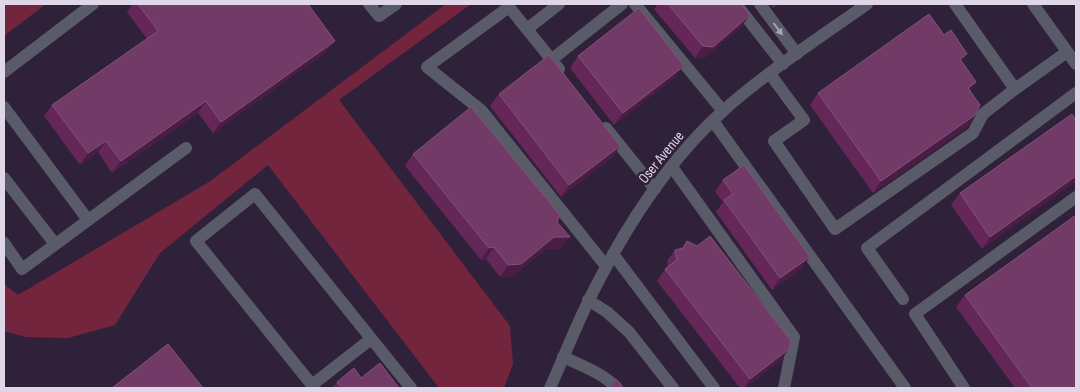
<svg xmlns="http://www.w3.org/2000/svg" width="1080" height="392" font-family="'Sofia Sans Condensed',sans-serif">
	<rect width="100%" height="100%" fill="#30213a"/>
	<g fill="#73253e">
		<path d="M4,4H46L4,36Z"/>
		<path d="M446,4H471L339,100L510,326L513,364L504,388H439L268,165L160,253L115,325L68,338L25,337L4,331V284L18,295L209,182Z"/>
	</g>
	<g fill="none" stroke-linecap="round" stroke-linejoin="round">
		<g stroke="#5a5b69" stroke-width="12">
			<path d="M369,4L379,16L396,4"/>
			<path d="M635,4L723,111"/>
			<path d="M736,4L783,64"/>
			<path d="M760,4L797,54"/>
			<path d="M955,4L1015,89L1067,52"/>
			<path d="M1033,4L1076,64"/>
			<path d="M527,29L559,4"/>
			<path d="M551,60L622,4"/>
			<path d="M559,69L509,7L427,67L482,111L606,266"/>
			<path d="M4,72L93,4"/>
			<path d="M770,74L804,120L774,141L835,229L973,133L983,114L1015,89"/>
			<path d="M4,107L88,220"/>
			<path d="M713,121L905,388"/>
			<path d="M606,128L655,189"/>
			<path d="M672,167L794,337L784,388"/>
			<path d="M4,178L55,244"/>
			<path d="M4,243L22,269L186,148"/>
			<path d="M613,254L714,388"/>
			<path d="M903,299L867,248L1076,93"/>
			<path d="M588,300L607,312L629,332L673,388"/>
			<path d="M371,339L312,385L196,241L255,194L411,388"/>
			<path d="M563,357C581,365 604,374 617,388"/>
			<path d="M550,388C565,355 578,320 595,288C628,223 669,159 724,110C768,71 819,38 867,4"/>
			<path d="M964,388L915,314L1076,197"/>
		</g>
	</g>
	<g fill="#642758">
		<path d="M132,4H308L326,52L213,133L198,113L112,173L98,152L80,165L44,116L52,105L147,39L127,12Z"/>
		<path d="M658,4H740L750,15L741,27L704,58H695L654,9Z"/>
		<path d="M770,4H780L773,8Z"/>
		<path d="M944,35L976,82L970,91L975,115L967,127L873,193L810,105L818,93Z"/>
		<path d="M578,56L675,77L614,125L570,68Z"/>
		<path d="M499,94L620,146L612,157L561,197L490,106Z"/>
		<path d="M1076,121L982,249L951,205L960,193Z"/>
		<path d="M413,154L557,222L561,249H546L513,276L500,277L486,259L481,260L405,166Z"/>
		<path d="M723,180L802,268L772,290L716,212L723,202L715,192Z"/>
		<path d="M687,241L781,360L745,388H740L657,281L665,269L668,267L667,261L675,250L682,248Z"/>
		<path d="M965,295L1076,388H1015L956,307Z"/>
		<path d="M361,378L399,388H332L337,382Z"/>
		<path d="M616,379L623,388H610Z"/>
	</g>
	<g fill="#4a1d45">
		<path d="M777,4H780L773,8Z"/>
		<path d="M750,15L741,27L704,58H695L703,46Z"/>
		<path d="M335,41L326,52L213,133L221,122Z"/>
		<path d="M967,54L959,66L960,59Z"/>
		<path d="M684,66L675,77L614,125L623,113Z"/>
		<path d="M976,82L968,94V88Z"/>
		<path d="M206,101L198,113L112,173L121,161Z"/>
		<path d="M975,115L967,127L873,193L881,181Z"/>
		<path d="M106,141L98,152L80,165L88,153Z"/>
		<path d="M620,146L612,157L561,197L569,185Z"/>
		<path d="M1076,176V182L982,249L990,237Z"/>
		<path d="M554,237H570L561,249H546L513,276L500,277L508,265Z"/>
		<path d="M494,247L486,259L481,260L489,248Z"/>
		<path d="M810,257L802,268L772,290L780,278Z"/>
		<path d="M789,349L781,360L745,388H744L750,379Z"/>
	</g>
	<g fill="#713a67" stroke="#83527b">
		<path d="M138,4H308L335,41L221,122L206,101L121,161L106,141L88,153L52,105L158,31Z"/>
		<path d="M668,4H740L750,15L713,47L703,46Z"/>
		<path d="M639,8L684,66L623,113L578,56Z"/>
		<path d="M929,14L944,35L951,30L967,54L960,59L976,82L968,88L980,105L975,115L881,181L818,93Z"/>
		<path d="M549,55L620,146L569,185L499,94Z"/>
		<path d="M471,107L560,215L557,222L570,237H554L521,264L508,265L494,247L489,248L413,154Z"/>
		<path d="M1072,114L1076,121V176L990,237L960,193Z"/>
		<path d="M744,165L810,257L780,278L724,200L733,194L723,180Z"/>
		<path d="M1076,215V388H1032L965,295Z"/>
		<path d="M710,236L791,341L789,349L750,379L665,269L677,260L675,250L683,248L687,241L697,246Z"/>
		<path d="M168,344L203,388H112Z"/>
		<path d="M380,363L399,388H342L337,382L354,368L361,378Z"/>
		<path d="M616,379L623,388H612Z"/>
	</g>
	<defs><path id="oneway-solid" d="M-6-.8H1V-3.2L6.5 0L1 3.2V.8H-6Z" transform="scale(1.25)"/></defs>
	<use fill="#aaa5b5" href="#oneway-solid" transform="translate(778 29) rotate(53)"/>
	<g text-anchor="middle" stroke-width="5" stroke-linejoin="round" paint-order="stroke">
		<g font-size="15" fill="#dfd6e7" stroke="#30213a">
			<text transform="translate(661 157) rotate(-51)" y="5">Oser Avenue</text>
		</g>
	</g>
	<rect width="1080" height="392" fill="none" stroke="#dfd6e7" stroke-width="10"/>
</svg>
